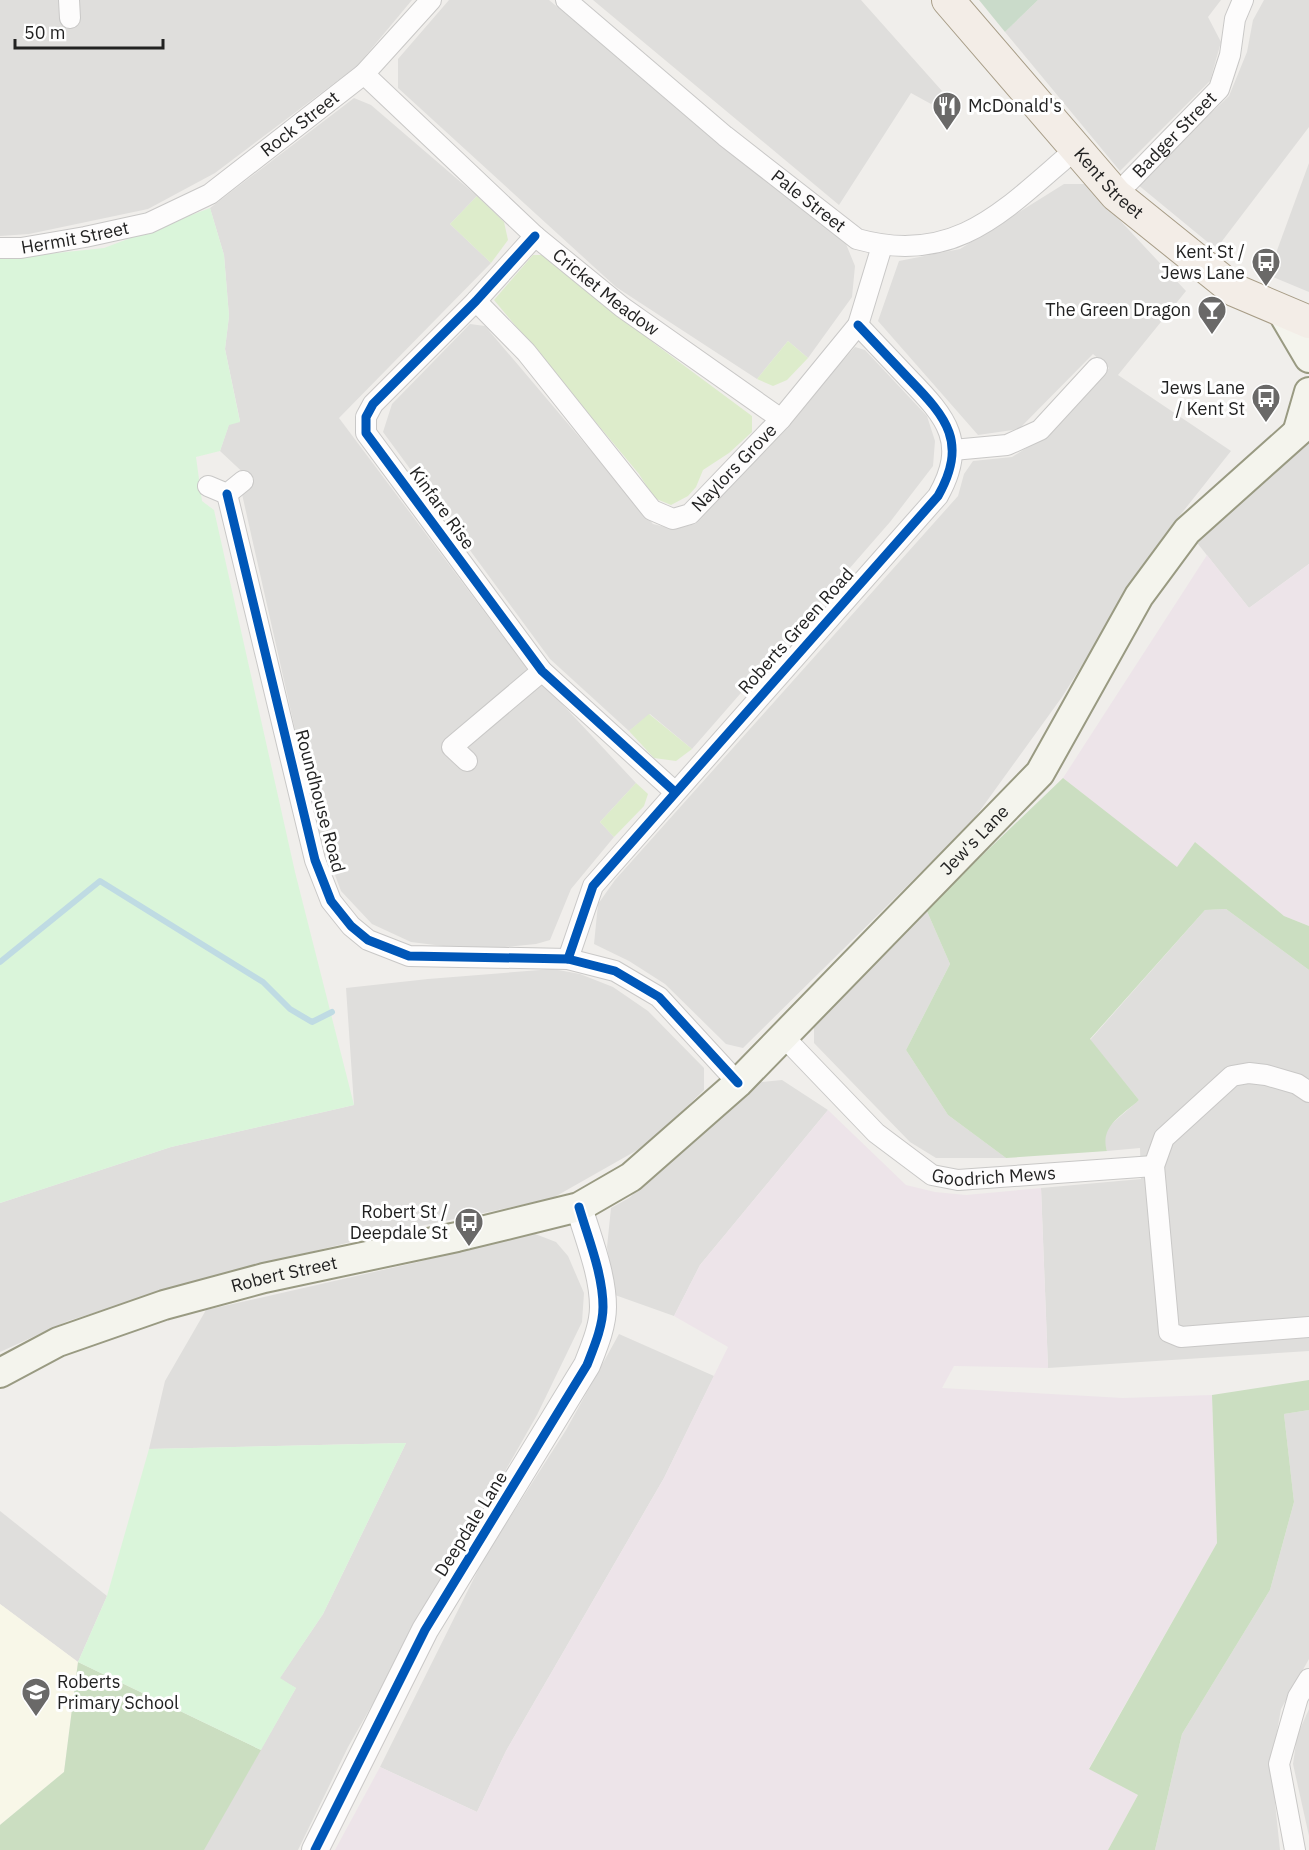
<svg xmlns="http://www.w3.org/2000/svg" width="1309" height="1850" font-family="'IBM Plex Sans',sans-serif">
	<rect width="100%" height="100%" fill="#f0eeeb"/>
	<g fill="#dfdedc">
		<path d="M0,0H412L357,66L215,173L148,209L29,234L0,236Z"/>
		<path d="M449,0H549L846,244L855,266L852,297L808,358L788,341L757,379L616,287L398,88V59Z"/>
		<path d="M593,0H861L942,91L931,104L911,93L839,205Z"/>
		<path d="M1038,0H1221L1208,17L1221,42L1210,81L1120,171L1005,32Z"/>
		<path d="M1264,0H1309V127L1216,249L1137,184L1229,96L1247,52L1253,20Z"/>
		<path d="M354,98L371,105L477,196L450,224L491,263L339,418L519,658L636,783L600,822L614,837L571,889L550,940L536,944L475,950L411,942L372,924L341,891L317,827L242,494L251,480L220,451L229,424L240,421L225,349L229,316L224,255L210,208Z"/>
		<path d="M1309,163V292L1268,275Z"/>
		<path d="M1064,184H1086L1186,291L1118,375L1231,451L1162,538L1062,697L971,823L743,1048L726,1044L665,984L629,961L594,944L598,904L615,880L958,496L964,474L973,461L1012,457L1050,433L1109,368L1093,354L1019,429L978,435L878,321L899,261L960,249Z"/>
		<path d="M470,324L485,326L653,524L674,529L695,524L855,347L865,350L927,416L935,441L933,466L890,522L692,749L650,714L629,731L550,659L383,432L392,404Z"/>
		<path d="M1309,437V564L1249,608L1194,539Z"/>
		<path d="M926,909L950,964L906,1050L948,1115L1006,1158H936L910,1142L814,1043V1016Z"/>
		<path d="M1226,909L1309,970V1351L1048,1368L1041,1188L1141,1179L1140,1148L1107,1151L1104,1142L1107,1128L1139,1100L1090,1040L1205,910Z"/>
		<path d="M553,969L580,974L613,987L648,1011L704,1068V1090L648,1144L551,1199L391,1232L198,1280L68,1321L0,1352V1203L171,1147L354,1105L346,988L428,979Z"/>
		<path d="M782,1080L828,1110L700,1265L674,1316L615,1295L607,1247L611,1208L629,1198L753,1083Z"/>
		<path d="M530,1232L556,1242L568,1256L584,1293L582,1322L537,1415L348,1747L298,1850H203L296,1688L279,1679L323,1614L406,1443L149,1449L165,1381L206,1310L418,1262Z"/>
		<path d="M619,1334L714,1376L664,1478L506,1751L477,1812L380,1767L484,1558L566,1430Z"/>
		<path d="M1309,1410V1659L1281,1709L1271,1765L1280,1850H1155L1182,1734L1270,1590L1294,1502L1284,1414Z"/>
		<path d="M0,1511L107,1596L78,1662L0,1604Z"/>
		<path d="M1309,1709V1836L1293,1764L1297,1736Z"/>
	</g>
	<g fill="#ede4e9">
		<path d="M1207,555L1249,608L1309,564V926L1284,916L1195,842L1177,868L1063,778Z"/>
		<path d="M828,1110L906,1185L935,1192L966,1195L1041,1188L1048,1368L954,1366L942,1388L1123,1398L1212,1395L1217,1543L1089,1768L1138,1795L1108,1850H335L380,1767L477,1812L506,1751L664,1478L728,1347L674,1316L700,1265Z"/>
	</g>
	<path fill="#f8f7e8" d="M0,1604L78,1662L64,1772L0,1825Z"/>
	<g fill="#ddeccb">
		<path d="M477,196L504,222L508,240L491,263L450,224Z"/>
		<path d="M533,255H545L655,344L752,416V432L729,453L703,470L696,487L688,496L671,505L654,498L639,474L494,300Z"/>
		<path d="M788,341L808,358L787,380L773,386L757,379Z"/>
		<path d="M649,714L692,749L676,761L654,758L629,731Z"/>
		<path d="M636,783L648,794L644,806L614,837L600,822Z"/>
	</g>
	<g fill="#cbdec1">
		<path d="M1063,778L1177,867L1195,842L1284,916L1309,926V970L1226,909L1205,910L1090,1039L1139,1100C1123,1115 1099,1126 1107,1151L1006,1158L948,1115L906,1050L950,964L926,909Z"/>
		<path d="M1309,1380V1410L1284,1414L1294,1502L1270,1590L1182,1734L1155,1850H1108L1138,1795L1089,1769L1217,1543L1212,1395Z"/>
		<path d="M78,1662L261,1750L204,1850H0V1825L64,1772Z"/>
	</g>
	<path fill="#cadbca" d="M979,0H1038L1005,32Z"/>
	<g fill="#daf5da">
		<path d="M210,208L224,255L229,316L225,349L240,422L229,425L220,451L196,457L202,501L214,510L295,872L354,1105L171,1147L0,1203V259L104,248Z"/>
		<path d="M406,1443L323,1614L280,1678L296,1688L261,1750L78,1662L107,1596L149,1449Z"/>
	</g>
	<g fill="none" stroke-linecap="round" stroke-linejoin="round">
		<path stroke="#bfdbe3" stroke-width="6" d="M0,962L100,881L263,982L290,1009L312,1022L332,1012"/>
		<g stroke="#c9c8c7" stroke-width="22">
			<g id="minor">
				<path d="M69,0L70,18"/>
				<path id="s1" d="M566,0L725,136L857,239C957,267 1006,208 1076,149"/>
				<path id="s2" d="M364,74L535,236L622,307L781,419"/>
				<path id="s3" d="M1116,195L1219,89L1230,55L1235,19L1243,0"/>
				<path d="M535,236L476,301L373,404L366,417V433L542,671L675,792"/>
				<path id="s4" d="M0,248H21L85,237L149,223L210,194L364,74L431,0"/>
				<path id="s5" d="M476,301L526,352L652,510L673,519L690,514L781,419L858,325L882,246"/>
				<path d="M953,450L1007,445L1040,430L1097,368"/>
				<path d="M208,486L227,494L243,481"/>
				<path d="M227,494L315,860L331,901L351,926L368,940L409,956L568,959L615,971L659,997L738,1083"/>
				<path d="M467,761L452,747L542,671"/>
				<path d="M568,959L593,886L938,496C968,443 947,418 909,379C892,361 875,343 858,325"/>
				<path id="s6" d="M782,1035L876,1133L932,1175L958,1180L1154,1166"/>
				<path d="M1309,1092L1297,1084L1266,1075L1249,1073L1232,1076L1164,1138L1154,1166L1169,1332L1181,1337L1309,1327"/>
				<path d="M1295,1850L1279,1764L1298,1697L1309,1679"/>
			</g>
		</g>
		<g stroke="#c9c8c7" stroke-width="28">
			<path id="tertiary" d="M315,1850L425,1630L587,1365C594,1347 603,1326 603,1307C603,1274 588,1238 579,1207"/>
		</g>
		<g stroke="#999a82" stroke-width="32">
			<g id="secondary">
				<path d="M1282,312L1309,358"/>
				<path d="M1298,430L1309,392"/>
				<path id="s7" d="M0,1373L58,1342L164,1305L264,1278L457,1237L579,1207L631,1177L738,1083L1040,773L1139,596L1187,531L1309,422"/>
			</g>
		</g>
		<g stroke="#a79c86" stroke-width="34">
			<g id="primary">
				<path id="s8" d="M948,0L1116,195L1234,290L1309,322"/>
			</g>
		</g>
		<use href="#minor" stroke="#fdfcfc" stroke-width="20"/>
		<use href="#tertiary" stroke="#fdfcfc" stroke-width="26"/>
		<use href="#secondary" stroke="#f4f4ed" stroke-width="28"/>
		<use href="#primary" stroke="#f3ede7" stroke-width="32"/>
		<g stroke="#fff" stroke-width="13">
			<g id="cycleway">
				<path d="M535,236L476,301L373,404L366,417V433L542,671L675,792"/>
				<path d="M227,494L315,860L331,901L351,926L368,940L409,956L568,959L615,971L659,997L738,1083"/>
				<path d="M568,959L593,886L938,496C968,443 947,418 909,379C892,361 875,343 858,325"/>
				<path d="M315,1850L425,1630L587,1365C594,1347 603,1326 603,1307C603,1274 588,1238 579,1207"/>
			</g>
		</g>
		<use href="#cycleway" stroke="#0057b8" stroke-width="9"/>
	</g>
	<defs>
		<g id="restaurant-pin" transform="scale(1.5)"><path d="M0 17L-7.5 6A9.5 9.5 0 1 1 7.5 6Z" fill="#6a6968" stroke="#fff"/><path d="M-5-6h1v4h1v-4h1v4h1v-4h1v5L-1.5 .5V6h-2V.5L-5-1ZM5-6V6H3V1.5H1.5Q1.5-4 5-6Z" fill="#fff"/></g>
		<g id="bus-pin" transform="scale(1.5)"><path d="M0 17L-7.5 6A9.5 9.5 0 1 1 7.5 6Z" fill="#6a6968" stroke="#fff"/><path d="M-5-6H5V4H4V6H2V4H-2V6H-4V4H-5ZM-3.5-4V0h7V-4ZM-3.5 1.2v1.5H-2V1.2ZM2 1.2v1.5H3.5V1.2Z" fill="#fff"/></g>
		<g id="bar-pin" transform="scale(1.5)"><path d="M0 17L-7.5 6A9.5 9.5 0 1 1 7.5 6Z" fill="#6a6968" stroke="#fff"/><path d="M-6-5H6L.8 .8V4.5H3.5V6h-7V4.5H-.8V.8Z" fill="#fff"/></g>
		<g id="school-pin" transform="scale(1.5)"><path d="M0 17L-7.5 6A9.5 9.5 0 1 1 7.5 6Z" fill="#6a6968" stroke="#fff"/><path d="M0-5L7-2L0 1L-7-2ZM-4 1L0 2.5L4 1V4Q0 6-4 4Z" fill="#fff"/></g>
	</defs>
	<g fill-rule="evenodd">
		<use href="#restaurant-pin" x="947" y="106"/>
		<use href="#bus-pin" x="1266" y="262"/>
		<use href="#bar-pin" x="1212" y="310"/>
		<use href="#bus-pin" x="1266" y="398"/>
		<use href="#bus-pin" x="469" y="1222"/>
		<use href="#school-pin" x="36" y="1692"/>
	</g>
	<g text-anchor="middle" stroke-width="6" stroke-linejoin="round" paint-order="stroke">
		<g font-size="18" fill="#222" stroke="#fff" text-anchor="end">
			<text x="968" y="112" text-anchor="start">McDonald's</text>
			<text x="1245" y="258">Kent St /<tspan x="1245" dy="21">Jews Lane</tspan></text>
			<text x="1191" y="316">The Green Dragon</text>
			<text x="1245" y="394">Jews Lane<tspan x="1245" dy="21">/ Kent St</tspan></text>
			<text x="448" y="1218">Robert St /<tspan x="448" dy="21">Deepdale St</tspan></text>
			<text x="57" y="1688" text-anchor="start">Roberts<tspan x="57" dy="21">Primary School</tspan></text>
		</g>
		<g font-size="18" fill="#222" stroke="#fff">
			<text dy="6" stroke="none"><textPath href="#s4" startOffset="333">Rock Street</textPath></text>
			<text dy="6" stroke="none"><textPath href="#s3" startOffset="84">Badger Street</textPath></text>
			<text dy="6" stroke="none"><textPath href="#s8" startOffset="244">Kent Street</textPath></text>
			<text dy="6" stroke="none"><textPath href="#s1" startOffset="315">Pale Street</textPath></text>
			<text dy="6" stroke="none"><textPath href="#s4" startOffset="76">Hermit Street</textPath></text>
			<text dy="6" stroke="none"><textPath href="#s2" startOffset="326">Cricket Meadow</textPath></text>
			<text dy="6" stroke="none"><textPath href="#s5" startOffset="378">Naylors Grove</textPath></text>
			<text transform="translate(442 508) rotate(54)" y="6">Kinfare Rise</text>
			<text transform="translate(796 631) rotate(-48)" y="6">Roberts Green Road</text>
			<text transform="translate(320 801) rotate(75)" y="6">Roundhouse Road</text>
			<text dy="6" stroke="none"><textPath href="#s7" startOffset="1146">Jew's Lane</textPath></text>
			<text dy="6" stroke="none"><textPath href="#s6" startOffset="268">Goodrich Mews</textPath></text>
			<text dy="6" stroke="none"><textPath href="#s7" startOffset="302">Robert Street</textPath></text>
			<text transform="translate(471 1524) rotate(-58)" y="6">Deepdale Lane</text>
		</g>
	</g>
	<path d="M15 39v9h148v-9" fill="none" stroke="#222222" stroke-width="3"/>
	<text x="24" y="39" font-size="18" fill="#222222" stroke="#ffffff" stroke-width="4.5" paint-order="stroke">50 m</text>
</svg>
